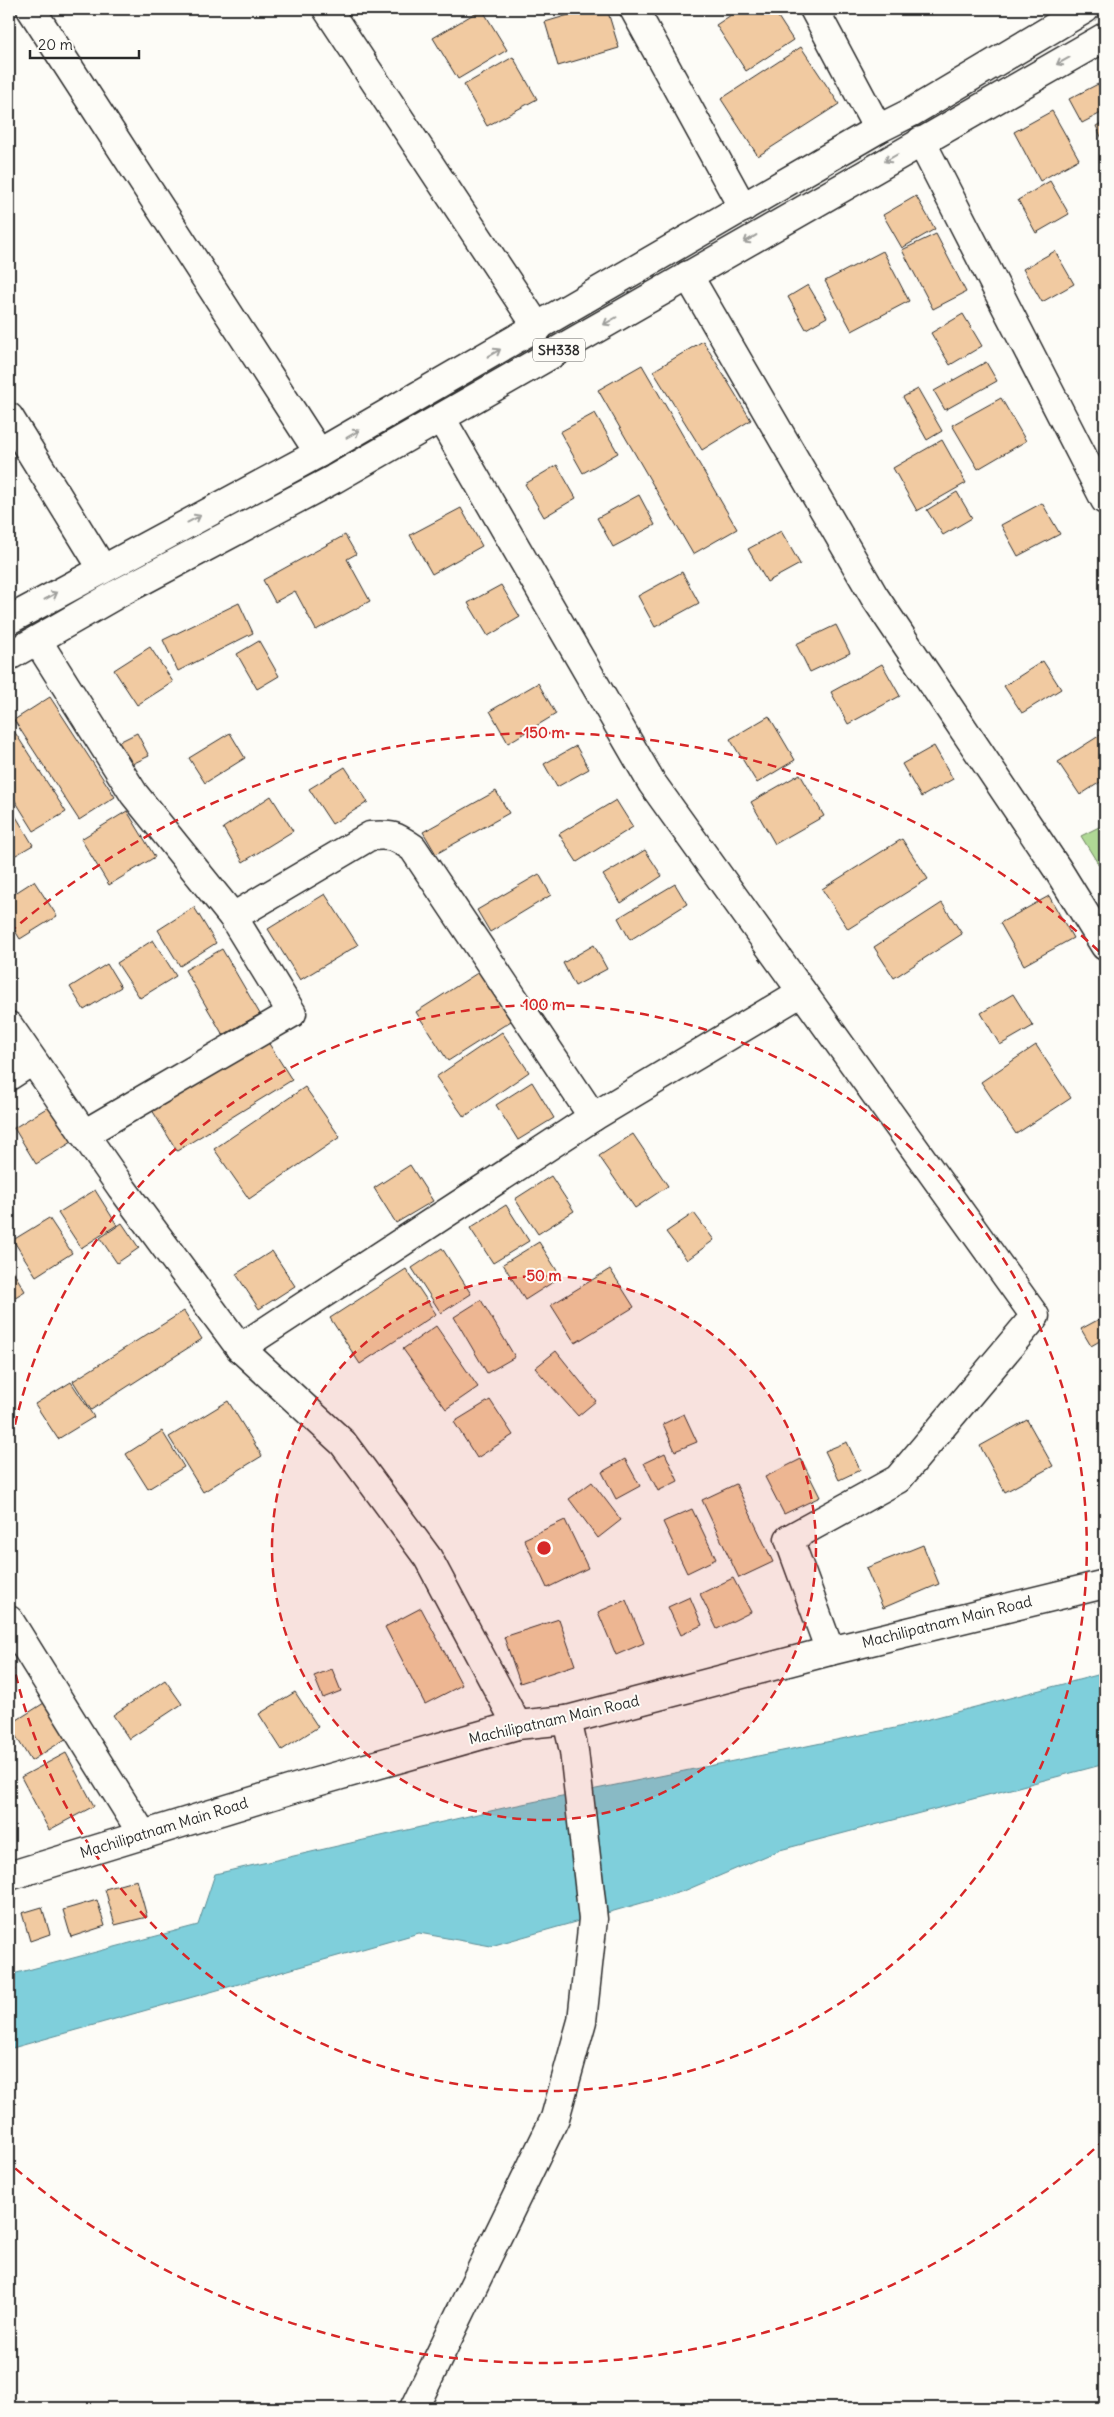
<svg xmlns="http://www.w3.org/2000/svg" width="1114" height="2417" font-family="Delius,sans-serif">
	<rect width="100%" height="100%" fill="#fdfcf7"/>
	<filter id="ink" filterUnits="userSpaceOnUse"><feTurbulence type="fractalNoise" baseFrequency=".02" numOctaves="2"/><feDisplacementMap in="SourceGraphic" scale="10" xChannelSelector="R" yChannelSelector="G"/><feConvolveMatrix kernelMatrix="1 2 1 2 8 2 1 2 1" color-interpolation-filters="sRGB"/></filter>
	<g filter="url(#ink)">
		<path fill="#afd895" stroke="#6d8260" d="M1105,824V875L1081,836Z"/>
		<path fill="#7fcfdb" stroke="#5d8d95" d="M1105,1673V1764L780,1850L684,1891L491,1946L419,1933L9,2049V1975L198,1925L215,1874L508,1807L895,1728Z"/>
		<g fill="#f1caa1" stroke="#2b2b2b">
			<path d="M482,9L507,50L458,79L433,38Z"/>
			<path d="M589,9H607L619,48L558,66L545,22Z"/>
			<path d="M740,9H773L793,40L746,71L716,25Z"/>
			<path d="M801,47L839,104L758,156L721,99Z"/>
			<path d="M513,57L537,99L487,126L464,85Z"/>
			<path d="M1098,84L1105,96V111L1082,123L1069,99Z"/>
			<path d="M1052,111L1079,159L1040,181L1014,132Z"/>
			<path d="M1105,121V145L1096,126Z"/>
			<path d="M1050,181L1069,214L1036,233L1018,200Z"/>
			<path d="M916,196L935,229L902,248L883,215Z"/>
			<path d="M936,234L966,292L933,309L902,250Z"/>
			<path d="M883,251L909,301L852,331L825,281Z"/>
			<path d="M1055,251L1074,284L1042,302L1023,269Z"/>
			<path d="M808,285L827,317L806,329L788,297Z"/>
			<path d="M963,314L982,346L950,365L931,333Z"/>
			<path d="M703,341L751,420L702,450L653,371Z"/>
			<path d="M986,362L997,381L945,410L934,391Z"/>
			<path d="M642,365L737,529L693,554L598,390Z"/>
			<path d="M918,389L942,431L927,440L903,397Z"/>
			<path d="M1001,398L1026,441L978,469L952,425Z"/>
			<path d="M595,413L618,453L583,473L560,432Z"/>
			<path d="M942,440L966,483L917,511L893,468Z"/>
			<path d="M557,465L576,498L544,517L525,484Z"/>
			<path d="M957,492L972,518L943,535L927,510Z"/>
			<path d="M639,495L655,525L613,547L597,518Z"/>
			<path d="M1042,503L1060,534L1018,556L1001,525Z"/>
			<path d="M461,508L482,546L432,574L410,535Z"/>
			<path d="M781,531L800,564L767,582L748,549Z"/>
			<path d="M345,535L356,554L347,559L370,601L316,630L295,591L275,602L263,580Z"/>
			<path d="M682,572L699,603L655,627L638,596Z"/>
			<path d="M501,585L520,617L488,636L468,603Z"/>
			<path d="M239,603L253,633L178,671L163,640Z"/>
			<path d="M836,625L850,653L810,672L796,644Z"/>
			<path d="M259,641L279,676L257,689L237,654Z"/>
			<path d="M150,647L173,682L137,705L114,670Z"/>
			<path d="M1043,661L1061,689L1022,713L1004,686Z"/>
			<path d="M882,664L900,696L848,724L831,692Z"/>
			<path d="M538,683L556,714L508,743L490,711Z"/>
			<path d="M50,697L115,797L79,820L14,720Z"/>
			<path d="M769,716L795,760L757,783L730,739Z"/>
			<path d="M14,731L66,812L34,831L9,791V734Z"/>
			<path d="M1105,732V779L1080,795L1058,762Z"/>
			<path d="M137,733L149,756L128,766L117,743Z"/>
			<path d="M230,733L245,758L205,783L189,758Z"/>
			<path d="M576,746L589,769L557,787L544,764Z"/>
			<path d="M934,746L953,779L921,797L902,764Z"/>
			<path d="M345,767L368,802L332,824L309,789Z"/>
			<path d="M800,774L824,816L775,844L751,802Z"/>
			<path d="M496,791L509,813L436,854L423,832Z"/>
			<path d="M271,796L293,831L243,862L223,828Z"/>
			<path d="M616,800L633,827L577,862L559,834Z"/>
			<path d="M9,805L33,845L9,859Z"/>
			<path d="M127,811L155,857L109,885L81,839Z"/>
			<path d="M902,839L928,879L848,929L822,889Z"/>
			<path d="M645,850L662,876L621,903L603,875Z"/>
			<path d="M539,874L551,895L490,932L477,910Z"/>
			<path d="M34,881L57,916L20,939L9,921V897Z"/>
			<path d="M675,884L687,904L630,940L618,918Z"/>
			<path d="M325,894L358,945L300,980L268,929Z"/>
			<path d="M1049,896L1073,938L1024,965L1000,923Z"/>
			<path d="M942,903L962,934L894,978L874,947Z"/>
			<path d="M194,907L216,943L180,966L158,930Z"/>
			<path d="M153,940L176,976L140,998L117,963Z"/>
			<path d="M594,945L607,969L575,986L563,963Z"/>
			<path d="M222,949L260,1014L223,1035L185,970Z"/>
			<path d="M107,964L121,987L84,1010L70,987Z"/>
			<path d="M479,972L511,1021L448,1061L416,1012Z"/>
			<path d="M1013,994L1033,1026L1000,1045L981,1013Z"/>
			<path d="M502,1032L529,1072L464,1117L436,1077Z"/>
			<path d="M266,1039L292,1080L177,1151L152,1110Z"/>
			<path d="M1036,1045L1071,1098L1016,1134L981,1082Z"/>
			<path d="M532,1082L554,1118L518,1140L496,1105Z"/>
			<path d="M305,1087L340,1137L249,1199L214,1149Z"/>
			<path d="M50,1106L72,1142L36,1164L14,1128Z"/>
			<path d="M633,1134L668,1186L635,1208L599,1156Z"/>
			<path d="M410,1165L433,1201L396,1223L374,1188Z"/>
			<path d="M551,1176L574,1211L538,1234L515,1199Z"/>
			<path d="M95,1190L117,1225L81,1248L58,1213Z"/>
			<path d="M506,1205L529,1241L493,1263L470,1228Z"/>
			<path d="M694,1213L714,1240L687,1260L666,1232Z"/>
			<path d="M49,1218L72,1253L36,1276L13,1240Z"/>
			<path d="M122,1223L139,1248L117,1263L100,1238Z"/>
			<path d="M539,1242L561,1277L525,1300L503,1264Z"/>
			<path d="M442,1248L471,1294L441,1313L412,1268Z"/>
			<path d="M272,1251L295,1286L259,1309L236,1274Z"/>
			<path d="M9,1265L25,1291L9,1301Z"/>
			<path d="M406,1269L436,1314L360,1364L330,1318Z"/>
			<path d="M610,1269L634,1307L575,1343L551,1305Z"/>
			<path d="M481,1300L515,1357L487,1373L454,1317Z"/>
			<path d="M184,1311L202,1339L91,1410L73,1381Z"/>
			<path d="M1105,1316V1338L1091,1346L1081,1329Z"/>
			<path d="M436,1326L478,1387L446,1409L403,1349Z"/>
			<path d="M556,1351L596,1401L578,1416L535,1368Z"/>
			<path d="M71,1382L94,1417L58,1439L35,1404Z"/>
			<path d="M490,1400L513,1435L477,1458L454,1422Z"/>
			<path d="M228,1401L262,1456L203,1492L169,1437Z"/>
			<path d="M684,1414L697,1442L675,1451L663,1424Z"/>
			<path d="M1027,1420L1053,1466L1005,1492L980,1446Z"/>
			<path d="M162,1431L184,1467L148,1489L126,1454Z"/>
			<path d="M847,1442L860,1470L839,1480L825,1451Z"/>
			<path d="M665,1453L678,1481L658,1491L644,1463Z"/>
			<path d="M625,1459L640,1486L616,1499L602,1472Z"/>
			<path d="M801,1459L820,1497L784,1514L765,1477Z"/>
			<path d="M592,1482L621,1520L598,1538L569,1499Z"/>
			<path d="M736,1484L773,1562L739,1578L702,1500Z"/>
			<path d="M692,1509L716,1559L687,1573L663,1522Z"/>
			<path d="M565,1520L588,1568L547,1588L524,1539Z"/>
			<path d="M923,1545L939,1584L883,1608L866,1568Z"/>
			<path d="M733,1578L751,1612L717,1629L700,1594Z"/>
			<path d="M690,1597L702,1625L681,1635L668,1607Z"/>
			<path d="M626,1600L644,1643L616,1655L598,1612Z"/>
			<path d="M421,1608L462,1685L425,1704L385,1627Z"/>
			<path d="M559,1619L575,1665L520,1683L504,1637Z"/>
			<path d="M332,1669L341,1691L323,1698L314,1676Z"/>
			<path d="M165,1680L182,1704L129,1739L113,1715Z"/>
			<path d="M295,1692L318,1727L282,1750L259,1714Z"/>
			<path d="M44,1703L67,1738L31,1761L9,1725Z"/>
			<path d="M66,1753L94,1806L49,1830L21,1777Z"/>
			<path d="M137,1880L147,1917L115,1925L105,1889Z"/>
			<path d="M97,1900L105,1926L71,1937L63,1910Z"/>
			<path d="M42,1907L50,1934L30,1941L22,1913Z"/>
		</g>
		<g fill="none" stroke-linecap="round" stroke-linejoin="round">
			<g stroke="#2b2b2b" stroke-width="31">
				<g id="minor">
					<path d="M31,9L319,453"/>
					<path d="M327,9L538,328"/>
					<path d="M634,9L743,208"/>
					<path d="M814,9L878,129"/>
					<path d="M921,141L1105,500"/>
					<path d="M688,275L874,596L1058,870L1105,946"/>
					<path d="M9,417L102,568"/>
					<path d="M441,418L652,783L1035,1316L898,1479L789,1539L830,1651"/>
					<path d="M37,640L134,794L233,917L370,836C391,834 396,836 413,848L593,1117"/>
					<path d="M9,1026L121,1187L240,1348L343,1443L428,1558L517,1725"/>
					<path d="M9,1076L32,1061"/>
					<path d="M84,1134L292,1013L233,917"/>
					<path d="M240,1348L593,1117L802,992"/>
					<path d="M9,1620L143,1835"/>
				</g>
			</g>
			<g stroke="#2b2b2b" stroke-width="31">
				<path id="tertiary" d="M567,1720L830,1651L1105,1584"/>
			</g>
			<g stroke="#2b2b2b" stroke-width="31">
				<path id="secondary" d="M9,1876L299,1787L517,1725L567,1720L574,1751L593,1919L582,2021L555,2118L414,2408"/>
			</g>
			<g stroke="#2b2b2b" stroke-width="31">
				<g id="primary">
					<path d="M9,620L319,453L878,129L912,112L1085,9"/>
					<path d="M9,656L117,594L334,479L1105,37"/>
				</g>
			</g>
			<use href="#minor" stroke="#fdfcf7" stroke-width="28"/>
			<use href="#tertiary" stroke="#fdfcf7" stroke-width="28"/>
			<use href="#secondary" stroke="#fdfcf7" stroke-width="28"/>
			<use href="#primary" stroke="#fdfcf7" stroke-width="28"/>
		</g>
		<defs><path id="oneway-shaft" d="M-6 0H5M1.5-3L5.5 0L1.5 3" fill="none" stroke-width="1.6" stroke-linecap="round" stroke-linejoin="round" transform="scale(1.25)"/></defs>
		<g stroke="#9e9e9b">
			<use href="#oneway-shaft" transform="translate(1063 61) rotate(151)"/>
			<use href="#oneway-shaft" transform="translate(891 158) rotate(150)"/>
			<use href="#oneway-shaft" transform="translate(750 239) rotate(149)"/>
			<use href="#oneway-shaft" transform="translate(610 321) rotate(150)"/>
			<use href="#oneway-shaft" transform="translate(494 353) rotate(-30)"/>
			<use href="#oneway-shaft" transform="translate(353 434) rotate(-30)"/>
			<use href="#oneway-shaft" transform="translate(194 519) rotate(-28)"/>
			<use href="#oneway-shaft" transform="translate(51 596) rotate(-29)"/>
		</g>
	</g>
	<circle cx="544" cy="1548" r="272" fill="#d62828" fill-opacity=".12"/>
	<g fill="none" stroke="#d62828" stroke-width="2.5" stroke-dasharray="9 6">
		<circle cx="544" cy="1548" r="272"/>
		<path d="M9 1454A543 543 0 1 1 9 1642"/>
		<path d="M1105 2139A815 815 0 0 1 9 2163M9 933A815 815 0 0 1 1105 957"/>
	</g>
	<g text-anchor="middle" stroke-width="4" stroke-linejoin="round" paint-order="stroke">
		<rect fill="#fdfcf7" stroke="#6a6a68" stroke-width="1" x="533" y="338.5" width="52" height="23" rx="4"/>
		<g font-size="14" font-weight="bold" fill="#2b2b2b">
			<text x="559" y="355">SH338</text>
		</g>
		<g font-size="15" fill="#2b2b2b" stroke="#fdfcf7">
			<text transform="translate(947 1622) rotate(-14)" y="5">Machilipatnam Main Road</text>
			<text transform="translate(554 1720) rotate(-13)" y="5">Machilipatnam Main Road</text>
			<text transform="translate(164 1828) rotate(-17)" y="5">Machilipatnam Main Road</text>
		</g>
	</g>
	<circle cx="544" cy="1548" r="8" fill="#d62828" stroke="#fdfcf7" stroke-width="2.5"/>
	<g font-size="15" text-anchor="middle" font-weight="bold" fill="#d62828" stroke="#fdfcf7" stroke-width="4" stroke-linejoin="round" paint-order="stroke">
		<text x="544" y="738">150 m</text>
		<text x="544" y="1010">100 m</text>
		<text x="544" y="1281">50 m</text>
	</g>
	<rect width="1114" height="2417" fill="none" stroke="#fdfcf7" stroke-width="30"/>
	<rect x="15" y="15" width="1084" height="2387" fill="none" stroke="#2b2b2b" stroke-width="2" filter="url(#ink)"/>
	<path d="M30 50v8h109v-8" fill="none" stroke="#2b2b2b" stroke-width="2.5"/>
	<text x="38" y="50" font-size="15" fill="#2b2b2b" stroke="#fdfcf7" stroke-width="4" paint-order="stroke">20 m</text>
</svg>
